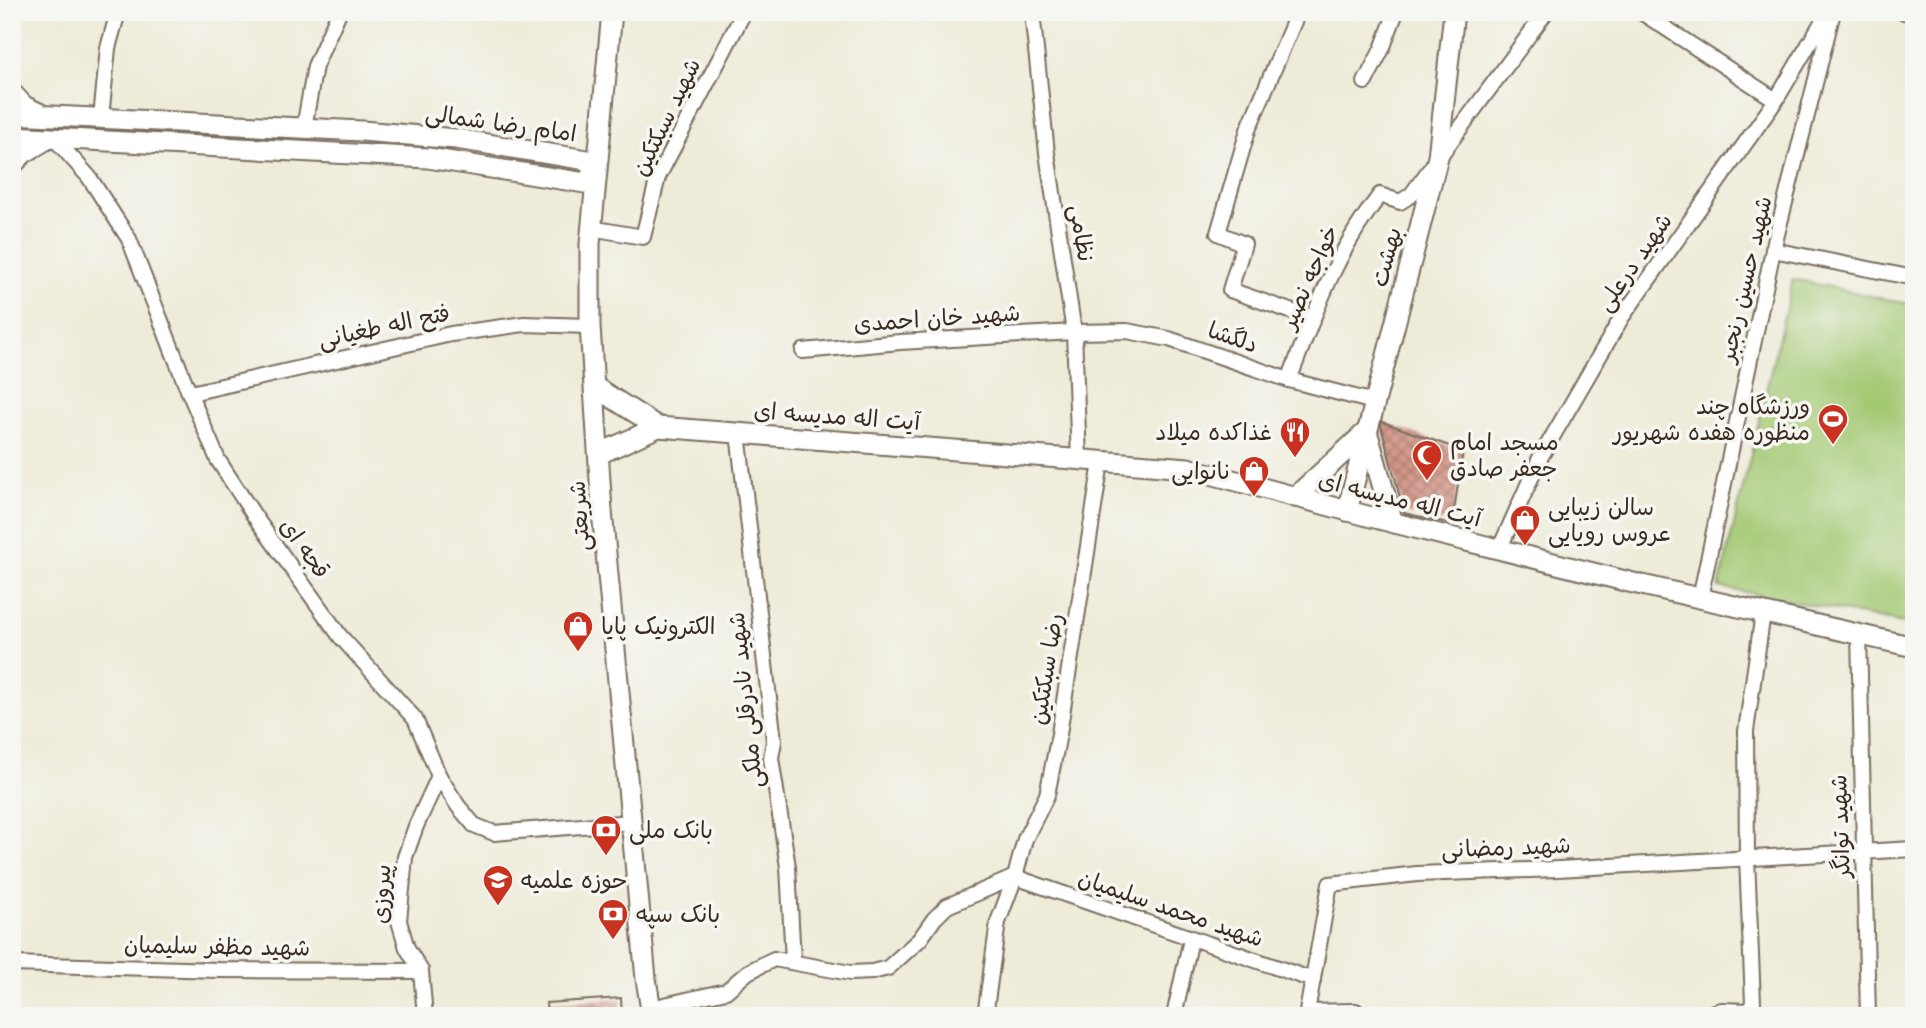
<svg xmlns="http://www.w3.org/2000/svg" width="1926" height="1028" font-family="Mali,'Playpen Sans Arabic',sans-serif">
	<defs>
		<pattern id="building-cross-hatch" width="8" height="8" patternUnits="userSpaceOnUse" patternTransform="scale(1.75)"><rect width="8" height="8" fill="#d29587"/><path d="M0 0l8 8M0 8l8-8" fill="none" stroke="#ac7a6e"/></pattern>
	</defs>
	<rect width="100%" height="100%" fill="#f6f6f2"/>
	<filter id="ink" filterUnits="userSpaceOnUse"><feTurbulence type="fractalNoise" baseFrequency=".0143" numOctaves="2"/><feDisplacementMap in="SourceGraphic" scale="14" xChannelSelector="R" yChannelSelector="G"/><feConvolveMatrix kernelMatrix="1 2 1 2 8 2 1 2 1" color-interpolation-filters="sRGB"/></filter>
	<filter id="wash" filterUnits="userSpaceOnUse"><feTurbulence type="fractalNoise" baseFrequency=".00686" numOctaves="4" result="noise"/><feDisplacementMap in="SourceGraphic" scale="28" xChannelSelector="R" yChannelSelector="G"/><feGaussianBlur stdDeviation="1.57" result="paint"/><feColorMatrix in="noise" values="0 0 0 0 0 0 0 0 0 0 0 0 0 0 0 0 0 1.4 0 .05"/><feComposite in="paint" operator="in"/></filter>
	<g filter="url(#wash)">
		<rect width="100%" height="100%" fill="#eeebd8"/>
		<path fill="#a4c973" stroke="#707a48" stroke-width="2" d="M1793,279L1914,305V625L1719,587Z"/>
		<g id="blocks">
			<g fill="url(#building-cross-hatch)">
				<path d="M1380,421L1463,451L1452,524L1404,513Z"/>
				<path d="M621,998L622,1016H547L546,1003Z"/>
			</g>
		</g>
	</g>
	<g filter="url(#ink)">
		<use href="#blocks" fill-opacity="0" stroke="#7a6e5f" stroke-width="2"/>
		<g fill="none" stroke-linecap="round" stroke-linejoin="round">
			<g stroke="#7a6e5f" stroke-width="18">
				<g id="street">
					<path d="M1032,12L1047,153L1074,332L1079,460"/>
					<path d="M1298,12L1248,130L1218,233L1244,244L1230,290L1313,319"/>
					<path d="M1641,12L1776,100"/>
					<path d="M1904,12L1914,15"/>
					<path d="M1365,82L1382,49L1396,12"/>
					<path d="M101,118L108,48L118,12"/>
					<path d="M304,128L315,66L339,12"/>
					<path d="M55,139L89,177L129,239L186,385L218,460L255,517L340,636L415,719L439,776L458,806L474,825L494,833L632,822"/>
					<path d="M591,228L643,237L658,177L744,12"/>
					<path d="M1773,250L1914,278"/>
					<path d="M803,351L900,342L1074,332L1127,331L1169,339L1289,380L1374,402"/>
					<path d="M1289,380C1315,313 1335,253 1380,195L1400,202L1411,195L1546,12"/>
					<path d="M191,393L451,334L524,324L590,326"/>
					<path d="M738,433L774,741L771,758L788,867L793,961"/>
					<path d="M1499,550L1540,458L1622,317L1776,100L1828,12"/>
					<path d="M1700,598L1773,250L1833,12"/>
					<path d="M1859,634L1868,1016"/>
					<path d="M1015,877L1313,980"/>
					<path d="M12,964L219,970L421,971"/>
					<path d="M651,1008L726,991L748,972L774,959L850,973L872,972L888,968L920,939L934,919L947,906L1015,877"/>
					<path d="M425,1016L421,971L407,948L399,921L405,857L416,826L439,776"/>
					<path d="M985,1016L998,922L1015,877L1025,839L1047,795L1059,734L1101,462"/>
					<path d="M1174,1016L1191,939"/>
					<path d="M1355,1016L1356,1011L1307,1012L1330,884L1417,874L1558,869L1914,849"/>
					<path d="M1711,1016V1013L1721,1010L1749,1011L1753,1003L1747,858L1746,731L1763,613"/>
				</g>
			</g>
			<g stroke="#7a6e5f" stroke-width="23">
				<g id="secondary">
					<path d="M612,12L590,244V326L602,511L646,979L652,1016"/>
					<path d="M12,93L24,106L39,113"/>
					<path d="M12,114L362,131L456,139L587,160L596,171L585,183L428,158L12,136"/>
					<path d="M12,165L24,153L49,138"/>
					<path d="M595,387L658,427"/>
					<path d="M599,454L658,427L1188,468L1371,517L1629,582L1914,647"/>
					<path d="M1295,497L1367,431L1393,523"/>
					<path d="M1347,511L1438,157L1454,12"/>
				</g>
			</g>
			<use href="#street" stroke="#fff" stroke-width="14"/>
			<use href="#secondary" stroke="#fff" stroke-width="19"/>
		</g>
	</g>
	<defs>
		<g id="stadium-pin" transform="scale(1.575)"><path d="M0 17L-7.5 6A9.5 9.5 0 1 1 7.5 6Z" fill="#c8321e" stroke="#f6f6f2"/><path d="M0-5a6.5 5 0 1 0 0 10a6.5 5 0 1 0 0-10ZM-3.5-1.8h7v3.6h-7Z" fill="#fff"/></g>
		<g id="restaurant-pin" transform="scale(1.575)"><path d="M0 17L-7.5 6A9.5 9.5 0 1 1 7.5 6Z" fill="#c8321e" stroke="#f6f6f2"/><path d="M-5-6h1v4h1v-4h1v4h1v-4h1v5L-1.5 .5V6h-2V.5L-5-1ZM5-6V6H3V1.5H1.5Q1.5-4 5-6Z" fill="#fff"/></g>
		<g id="mosque-pin" transform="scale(1.575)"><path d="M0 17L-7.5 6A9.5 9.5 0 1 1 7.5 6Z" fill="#c8321e" stroke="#f6f6f2"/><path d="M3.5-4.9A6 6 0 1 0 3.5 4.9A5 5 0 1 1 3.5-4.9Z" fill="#fff"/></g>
		<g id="shop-pin" transform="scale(1.575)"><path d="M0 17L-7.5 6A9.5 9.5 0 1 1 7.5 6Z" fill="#c8321e" stroke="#f6f6f2"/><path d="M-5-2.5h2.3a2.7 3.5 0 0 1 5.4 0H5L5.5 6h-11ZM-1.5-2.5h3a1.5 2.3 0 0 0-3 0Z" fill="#fff"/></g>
		<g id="bank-pin" transform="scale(1.575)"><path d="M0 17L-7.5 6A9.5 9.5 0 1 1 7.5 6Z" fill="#c8321e" stroke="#f6f6f2"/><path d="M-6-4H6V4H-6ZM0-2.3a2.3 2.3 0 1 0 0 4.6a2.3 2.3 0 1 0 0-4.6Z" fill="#fff"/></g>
		<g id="university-pin" transform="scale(1.575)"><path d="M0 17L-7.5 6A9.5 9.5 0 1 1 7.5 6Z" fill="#c8321e" stroke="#f6f6f2"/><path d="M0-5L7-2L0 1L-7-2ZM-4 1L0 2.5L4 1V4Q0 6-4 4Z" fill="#fff"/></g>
	</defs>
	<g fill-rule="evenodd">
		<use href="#stadium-pin" x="1833" y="419"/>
		<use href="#restaurant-pin" x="1295" y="432"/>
		<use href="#mosque-pin" x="1427" y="455"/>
		<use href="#shop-pin" x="1254" y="471"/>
		<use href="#shop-pin" x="1525" y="520"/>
		<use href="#shop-pin" x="578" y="626"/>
		<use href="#bank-pin" x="606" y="830"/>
		<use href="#university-pin" x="498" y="880"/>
		<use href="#bank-pin" x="613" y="914"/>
	</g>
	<g text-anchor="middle" stroke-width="7" stroke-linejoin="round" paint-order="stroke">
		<g font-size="23" fill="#3b2a1e" stroke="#f6f6f2">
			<text transform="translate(666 117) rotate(-64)" y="8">شهید سبکتکین</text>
			<text transform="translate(501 123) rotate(8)" y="8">امام رضا شمالی</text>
			<text transform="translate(1082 233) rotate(81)" y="8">نظامی</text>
			<text transform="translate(1386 257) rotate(-75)" y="8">بهشت</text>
			<text transform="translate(1634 262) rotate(-55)" y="8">شهید درعلی</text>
			<text transform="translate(1309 277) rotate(-66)" y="8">خواجه نصیر</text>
			<text transform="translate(1745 279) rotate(-77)" y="8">شهید حسین رنجبر</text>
			<text transform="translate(937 318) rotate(-4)" y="8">شهید خان احمدی</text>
			<text transform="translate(384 326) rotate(-12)" y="8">فتح اله طغیانی</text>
			<text transform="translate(1233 337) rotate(19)" y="8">دلگشا</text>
			<text transform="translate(837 416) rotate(4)" y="8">آیت اله مدیسه ای</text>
			<text transform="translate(1400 499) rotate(14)" y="8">آیت اله مدیسه ای</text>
			<text transform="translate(579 516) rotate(-94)" y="8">شریعتی</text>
			<text transform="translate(305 548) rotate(54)" y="8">قجه ای</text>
			<text transform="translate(1046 669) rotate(-81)" y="8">رضا سبکتکین</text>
			<text transform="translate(745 700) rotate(-96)" y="8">شهید نادرقلی ملکی</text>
			<text transform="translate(1840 826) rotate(-92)" y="8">شهید توانگر</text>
			<text transform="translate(1506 847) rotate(-2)" y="8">شهید رمضانی</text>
			<text transform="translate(381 894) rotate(-87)" y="8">پیروزی</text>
			<text transform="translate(1171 908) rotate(19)" y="8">شهید محمد سلیمیان</text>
			<text transform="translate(217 946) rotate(1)" y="8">شهید مظفر سلیمیان</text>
		</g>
		<g font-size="23" fill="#3b2a1e" stroke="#f6f6f2" text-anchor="start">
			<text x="1810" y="414" text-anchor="end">ورزشگاه چند<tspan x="1810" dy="26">منظوره هفده شهریور</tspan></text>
			<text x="1272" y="440" text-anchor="end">غذاکده میلاد</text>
			<text x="1450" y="450">مسجد امام<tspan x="1450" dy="26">جعفر صادق</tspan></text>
			<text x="1231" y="479" text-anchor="end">نانوایی</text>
			<text x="1548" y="515">سالن زیبایی<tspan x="1548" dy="26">عروس رویایی</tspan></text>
			<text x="601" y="634">الکترونیک پایا</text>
			<text x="629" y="838">بانک ملی</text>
			<text x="521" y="888">حوزه علمیه</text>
			<text x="636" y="922">بانک سپه</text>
		</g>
	</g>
	<rect width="1926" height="1028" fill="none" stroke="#f6f6f2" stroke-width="42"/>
</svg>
